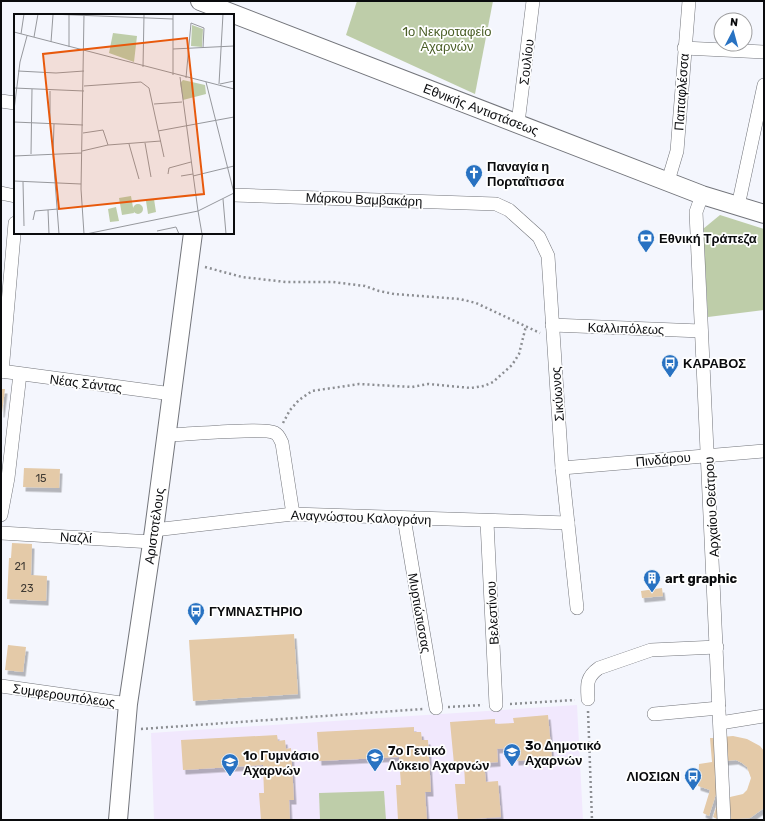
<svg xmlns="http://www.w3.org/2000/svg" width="765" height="821" font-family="Rubik,sans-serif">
	<defs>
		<filter id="shadow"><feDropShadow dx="2.5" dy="4.5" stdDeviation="0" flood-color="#0004"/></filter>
	</defs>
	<rect width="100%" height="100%" fill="#f4f6fd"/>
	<path fill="#f1e8fd" d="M577,705L583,820H154L151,733Z"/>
	<g fill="#becda9">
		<path d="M357,1H493L475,94L346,35Z"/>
		<path d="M720,215L764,229V310L708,317L703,229Z"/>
		<path d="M384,791L386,820H320L319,793Z"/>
	</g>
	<g fill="#e4caa8" filter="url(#shadow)">
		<path d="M1,389H5L2,413H1Z"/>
		<path d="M24,468L60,469L59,488L23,487Z"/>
		<path d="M12,543L32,544L31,575L47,576L46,601L7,599L9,558H11Z"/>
		<path d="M662,588L663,596L642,598L641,591Z"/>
		<path d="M294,634L298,694L193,701L189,640Z"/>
		<path d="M8,645L26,647L23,672L5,670Z"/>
		<path d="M548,715L552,758L516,761L515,747L497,749L498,762L484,763L486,782L498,781L501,817L458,820L455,784H465L464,764H454L450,722L495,719V724L514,723L513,718Z"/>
		<path d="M414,727V732H421L422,740H428L431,792H425L427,820H398L396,785H401L399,757L319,761L317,732Z"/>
		<path d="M277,735L278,741L285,740L286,749L291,748L294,800H289L290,820H261L259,793H264L263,765L183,770L181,740Z"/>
		<path d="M733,736L747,739L760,746L764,751V808L750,818L719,820L713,817L721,793L730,797L743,794L747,790L751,778L747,767L742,763L736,760L724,761L721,737Z"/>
		<path d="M710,738H717V791L709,816L703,813L710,790L698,786L699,764L712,762Z"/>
	</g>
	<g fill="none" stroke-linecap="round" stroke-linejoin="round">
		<g stroke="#73757b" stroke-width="14">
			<g id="street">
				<path d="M684,48L764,52"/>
				<path d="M1,101L15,103"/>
				<path d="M518,123L533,1"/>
				<path d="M668,181L677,151L689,1"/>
				<path d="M1,193L15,196"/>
				<path d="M233,195L496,204L509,210L539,237L548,256L562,468L577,608"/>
				<path d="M702,195L696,212L724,820"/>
				<path d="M738,206L764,85"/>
				<path d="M552,325L701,331"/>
				<path d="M1,371L172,394"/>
				<path d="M2,372L15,223"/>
				<path d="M166,435C183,435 264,427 275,433C279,435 280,439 282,443L293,514"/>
				<path d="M562,468L764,451"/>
				<path d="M1,515L8,478L20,374"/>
				<path d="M404,518L436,708"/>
				<path d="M487,522L496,705"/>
				<path d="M154,530L293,514L568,523"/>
				<path d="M1,533L152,542"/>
				<path d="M1,686L128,704"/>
				<path d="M588,699C587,685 586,677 599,668L651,650L717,647"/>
				<path d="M654,714L719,708"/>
				<path d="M720,723L764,716"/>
			</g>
		</g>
		<g stroke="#73757b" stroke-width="20">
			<g id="secondary">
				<path d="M200,1L702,195L764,214"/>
				<path d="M118,820L128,704L154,530L193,233"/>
			</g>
		</g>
		<g stroke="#8c8e92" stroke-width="2.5" stroke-dasharray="2 3" stroke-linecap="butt">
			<path d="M205,267L242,277L286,282H333L365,286L379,291L394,294L460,299L476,303L540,333"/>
			<path d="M283,423L290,410L299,400L312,391L359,384L412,387L428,384L471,388L484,386L493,382L512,365L519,354L526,326"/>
			<path d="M510,704L575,700"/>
			<path d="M448,707L483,705"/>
			<path d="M588,711L592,820"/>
			<path d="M141,729L423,709"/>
		</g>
		<use href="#street" stroke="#fff" stroke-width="13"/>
		<use href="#secondary" stroke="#fff" stroke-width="18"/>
	</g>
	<defs>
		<g id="church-pin" transform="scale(0.9)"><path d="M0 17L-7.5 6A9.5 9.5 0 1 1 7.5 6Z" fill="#2872c2" stroke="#fff"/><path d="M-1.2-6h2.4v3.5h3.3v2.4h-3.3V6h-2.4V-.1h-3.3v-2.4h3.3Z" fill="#fff"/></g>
		<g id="bank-pin" transform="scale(0.9)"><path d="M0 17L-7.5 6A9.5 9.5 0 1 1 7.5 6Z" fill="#2872c2" stroke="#fff"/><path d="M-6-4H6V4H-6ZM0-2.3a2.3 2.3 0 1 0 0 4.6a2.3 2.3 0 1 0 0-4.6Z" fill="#fff"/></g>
		<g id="bus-pin" transform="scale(0.9)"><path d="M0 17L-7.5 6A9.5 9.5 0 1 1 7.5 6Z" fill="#2872c2" stroke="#fff"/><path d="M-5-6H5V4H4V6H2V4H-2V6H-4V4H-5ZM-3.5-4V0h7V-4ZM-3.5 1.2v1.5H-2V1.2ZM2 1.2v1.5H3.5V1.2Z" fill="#fff"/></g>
		<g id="building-pin" transform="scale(0.9)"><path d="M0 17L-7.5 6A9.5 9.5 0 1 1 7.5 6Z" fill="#2872c2" stroke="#fff"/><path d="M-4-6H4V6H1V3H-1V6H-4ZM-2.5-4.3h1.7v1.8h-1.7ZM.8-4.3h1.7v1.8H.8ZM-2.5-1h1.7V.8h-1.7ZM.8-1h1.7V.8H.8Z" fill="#fff"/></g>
		<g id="school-pin" transform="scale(0.9)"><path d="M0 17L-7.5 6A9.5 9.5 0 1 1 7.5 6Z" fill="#2872c2" stroke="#fff"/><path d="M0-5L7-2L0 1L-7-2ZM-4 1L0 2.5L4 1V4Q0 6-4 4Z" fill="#fff"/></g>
	</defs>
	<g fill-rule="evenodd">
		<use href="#church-pin" x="474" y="173"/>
		<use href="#bank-pin" x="646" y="238"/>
		<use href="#bus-pin" x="670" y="363"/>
		<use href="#building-pin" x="652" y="578"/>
		<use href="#bus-pin" x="196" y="611"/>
		<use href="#school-pin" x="512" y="752"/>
		<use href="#school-pin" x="375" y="757"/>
		<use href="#school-pin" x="230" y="762"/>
		<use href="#bus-pin" x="693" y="776"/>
	</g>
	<g text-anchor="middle" stroke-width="3.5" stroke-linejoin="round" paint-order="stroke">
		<g font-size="11" fill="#403b34">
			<text x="41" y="482">15</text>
			<text x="20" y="570">21</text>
			<text x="27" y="592">23</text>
		</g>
		<g font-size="13" fill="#4a5e26" stroke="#fff">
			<text x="447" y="36">1ο Νεκροταφείο<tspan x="447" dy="15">Αχαρνών</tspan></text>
		</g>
		<g font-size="13" fill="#0a0b0d" stroke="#fff">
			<text transform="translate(526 62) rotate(-83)" y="5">Σουλίου</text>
			<text transform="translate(681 92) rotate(-86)" y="5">Παπαφλέσσα</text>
			<text transform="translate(481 109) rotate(21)" y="5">Εθνικής Αντιστάσεως</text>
			<text transform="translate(364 199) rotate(2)" y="5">Μάρκου Βαμβακάρη</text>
			<text transform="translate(626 328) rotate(2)" y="5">Καλλιπόλεως</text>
			<text transform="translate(86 383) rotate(7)" y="5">Νέας Σάντας</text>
			<text transform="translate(557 394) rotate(-94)" y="5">Σικύωνος</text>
			<text transform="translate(663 459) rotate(-5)" y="5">Πινδάρου</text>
			<text transform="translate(711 507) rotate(-93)" y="5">Αρχαίου Θεάτρου</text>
			<text transform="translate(361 517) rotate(2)" y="5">Αναγνώστου Καλογράνη</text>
			<text transform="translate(154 526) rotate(-82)" y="5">Αριστοτέλους</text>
			<text transform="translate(76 537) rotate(3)" y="5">Ναζλί</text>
			<text transform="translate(420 613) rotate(80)" y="5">Μυρτιώτισσας</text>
			<text transform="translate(492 613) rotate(-93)" y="5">Βελεστίνου</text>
			<text transform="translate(64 695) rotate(8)" y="5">Συμφερουπόλεως</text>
		</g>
		<g font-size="13" font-weight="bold" fill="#0a0b0d" stroke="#fff" text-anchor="start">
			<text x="487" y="171">Παναγία η<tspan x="487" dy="15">Πορταΐτισσα</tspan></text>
			<text x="659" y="243">Εθνική Τράπεζα</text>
			<text x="683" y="368">ΚΑΡΑΒΟΣ</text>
			<text x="665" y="583">art graphic</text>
			<text x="209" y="616">ΓΥΜΝΑΣΤΗΡΙΟ</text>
			<text x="525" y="750">3ο Δημοτικό<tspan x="525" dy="15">Αχαρνών</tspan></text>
			<text x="388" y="755">7ο Γενικό<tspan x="388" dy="15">Λύκειο Αχαρνών</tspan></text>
			<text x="243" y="760">1ο Γυμνάσιο<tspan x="243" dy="15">Αχαρνών</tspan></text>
			<text x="680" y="781" text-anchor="end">ΛΙΟΣΙΩΝ</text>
		</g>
	</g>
	<g transform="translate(14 14)">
		<rect width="220" height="220" fill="#f4f6fd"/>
		<path d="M178,11L189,15L188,33L177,32ZM99,19L123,22L120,48L95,39ZM169,66L191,71L192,80L169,86L166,69ZM117,182L120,199L108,201L105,184ZM140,185L142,198L134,200L132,187ZM119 195a5 5 0 1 1 10 0a5 5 0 1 1-10 0ZM102,193L105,207L96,208L94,195Z" fill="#becda9"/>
		<path fill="none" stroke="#96989d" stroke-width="1" d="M36,0L159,5M55,1V33M0,18L220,75M7,20L10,0M20,23L24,0M37,28L39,1M159,35L220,32M129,53L130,1M4,57L42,59L70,57M159,61V0M166,63L184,197L220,179M172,64L177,9L190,14L189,34M192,68L220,179M205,70L209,0M206,70L220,67M70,72L127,68L135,74L150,143M0,74L70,77M36,77V110M140,90L168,88M0,96L6,48L13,22M0,108L69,111M40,110L39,141L45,220M144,117L220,103M69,119L89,116L94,131M131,129L137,163M115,130L125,165M68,137L94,131L147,127M17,140L18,75M0,142L68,139M154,160L155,154L177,148M167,162L179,160M179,162L220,152M0,167L67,170M9,168L10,212M209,185L212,220M34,196L35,220M19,206L21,197L44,195M143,217L162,213L165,220M70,220L67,175L70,0M72,220L184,197L188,220"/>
		<path fill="#e8590c" fill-opacity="0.15" stroke="#e8590c" stroke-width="2" d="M173,24L190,180L45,195L29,40Z"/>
		<rect width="220" height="220" fill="none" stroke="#0a0b0d" stroke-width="2"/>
	</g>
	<rect width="765" height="821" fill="none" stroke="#0a0b0d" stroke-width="4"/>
	<g transform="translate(733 32) rotate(6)"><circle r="19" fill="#ffffff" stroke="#9d9d9e"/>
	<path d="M0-3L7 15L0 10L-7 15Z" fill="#2872c2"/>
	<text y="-6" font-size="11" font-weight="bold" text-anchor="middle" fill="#0a0b0d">N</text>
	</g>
</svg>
